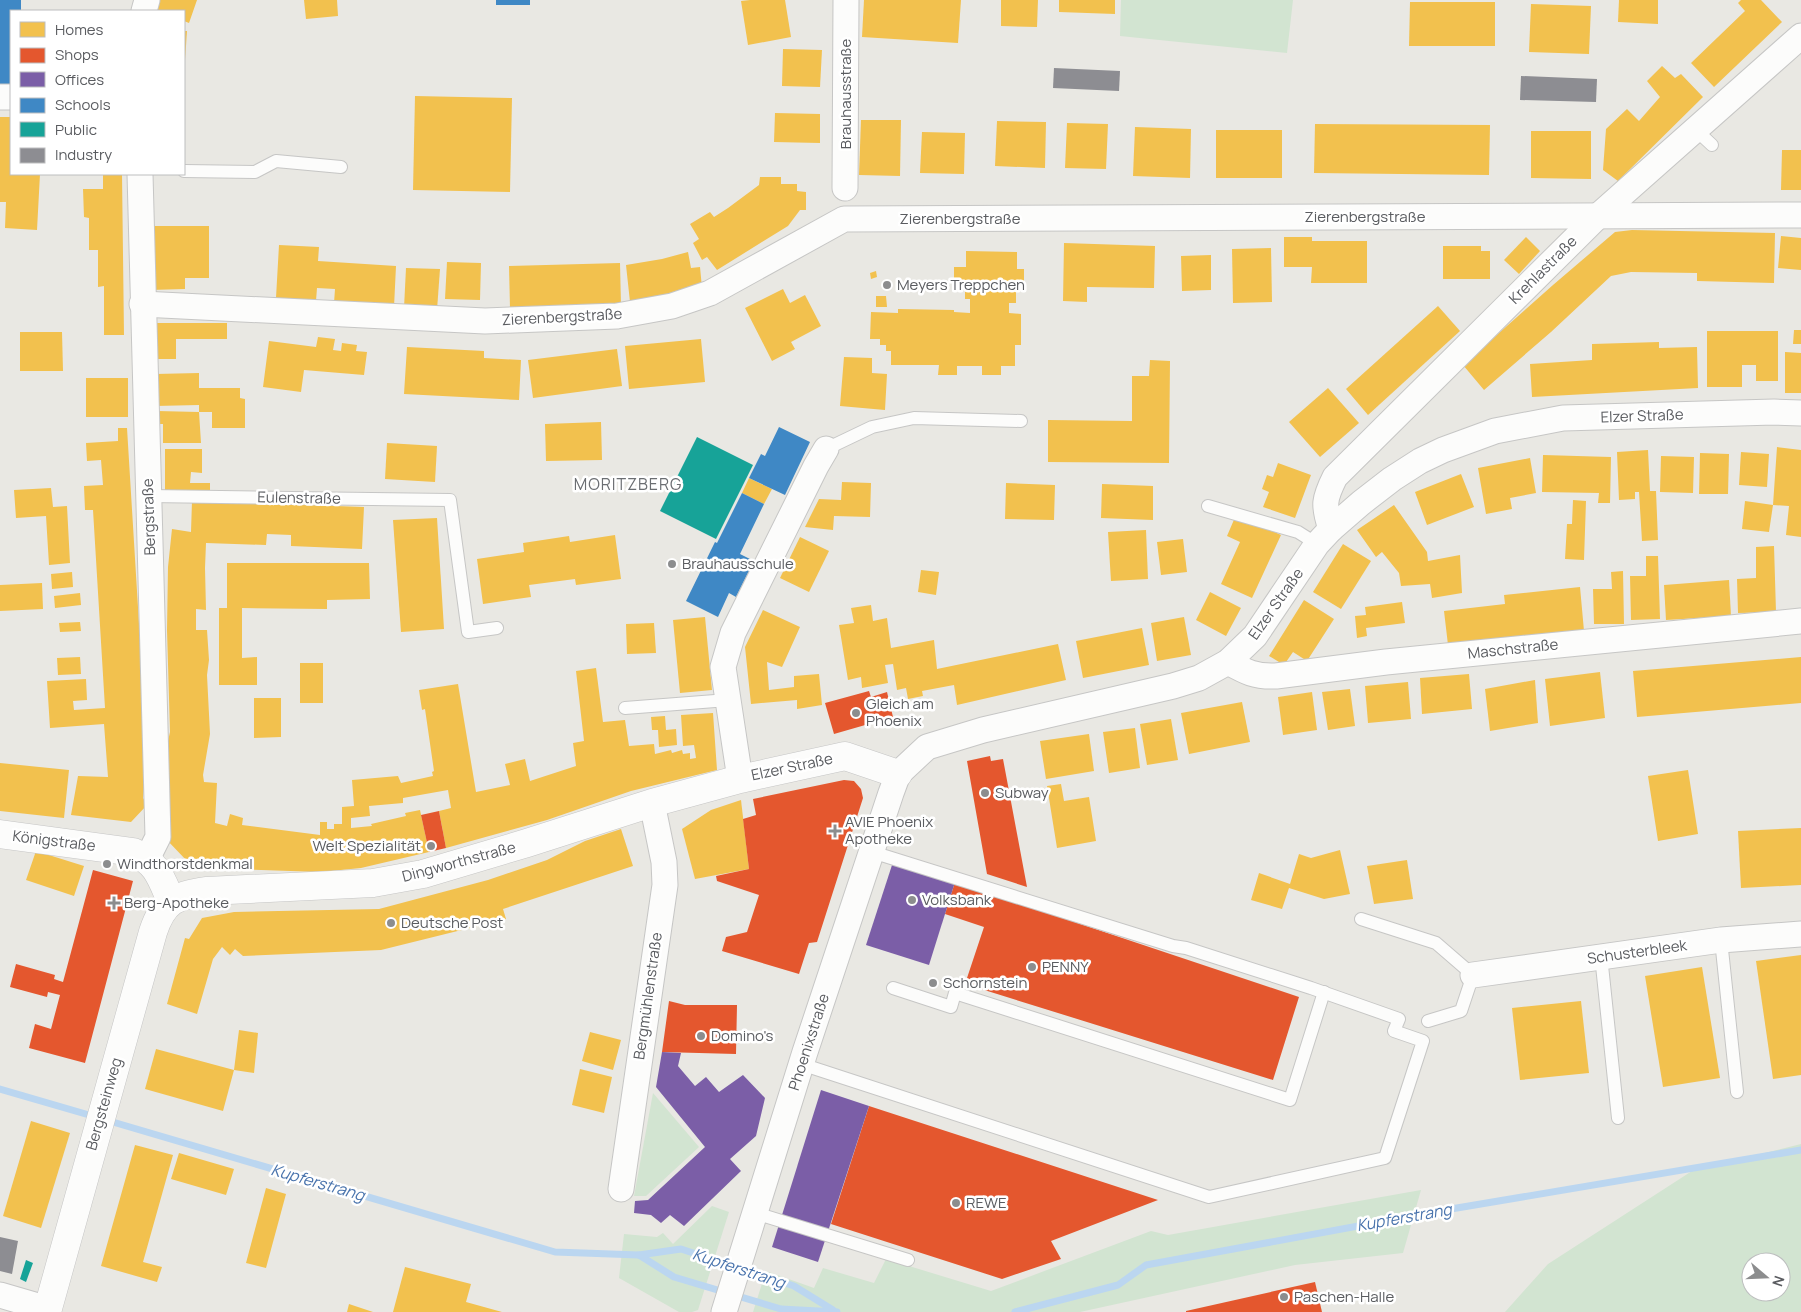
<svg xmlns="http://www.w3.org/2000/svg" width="1801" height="1312" font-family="Manrope,sans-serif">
	<rect width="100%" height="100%" fill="#e9e8e3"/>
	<g fill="#d2e4d1" fill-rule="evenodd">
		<path d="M1121,0H1293L1287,53L1120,36Z"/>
		<path d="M653,1093L699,1147L646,1196H634Z"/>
		<path d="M1801,1144V1312H1505L1548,1264L1692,1171ZM1751,1262H1781V1292H1751Z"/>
		<path d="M1421,1190L1403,1253L1295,1265L1080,1312H753L766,1271L814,1288L823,1268L874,1283L886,1259L991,1291L1151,1231L1168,1235Z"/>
		<path d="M712,1206L729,1212L698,1310L692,1312H679L619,1278L624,1234L657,1237L663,1233L673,1244Z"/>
	</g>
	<g fill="#f2c14e">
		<path d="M160,0H197L189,23L184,21V11H157Z"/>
		<path d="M304,0H337L338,16L306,19Z"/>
		<path d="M750,0H785L791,37L748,45L741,1Z"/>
		<path d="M864,0H961L958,43L862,37Z"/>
		<path d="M1001,0H1038L1037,27L1001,26Z"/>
		<path d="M1059,0H1115V14L1059,12Z"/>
		<path d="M1619,0H1658V24L1618,22Z"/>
		<path d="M1741,0H1761L1782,22L1714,87L1691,63L1745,11L1738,3Z"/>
		<path d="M1410,2H1495V46H1409Z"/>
		<path d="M1531,4L1591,6L1589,54L1529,52Z"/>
		<path d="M184,31H187L185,60H184Z"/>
		<path d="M783,49L822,50L820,87L782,86Z"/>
		<path d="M1662,66L1675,78L1681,74L1703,97L1618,181L1603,170L1606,129L1627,109L1639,121L1660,97L1647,81Z"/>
		<path d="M415,96L512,98L510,192L413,190Z"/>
		<path d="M775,113L820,114V143L774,142Z"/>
		<path d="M0,117H11V174H40L37,230L5,228L6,202H0Z"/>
		<path d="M861,120H901L900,176L859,175Z"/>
		<path d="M997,121L1046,122L1045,168L995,166Z"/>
		<path d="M1067,123L1108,124L1106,169L1065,168Z"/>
		<path d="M1315,124L1490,125L1489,175L1314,173Z"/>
		<path d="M1135,127L1191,129L1190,178L1133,176Z"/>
		<rect x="1216" y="130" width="66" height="48"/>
		<path d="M1531,131H1591V179L1531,178Z"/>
		<path d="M922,132L965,133L964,174L920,173Z"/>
		<path d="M1782,150H1801V190H1781Z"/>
		<path d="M103,174H122L124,335H104V286L98,287V250H89V218L84,217L83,189H103Z"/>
		<path d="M760,177H781V184H797V191L806,192V210H800L788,226L717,270L707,257L702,260L693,243L699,239L690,224L710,212L714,217L728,208L759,185Z"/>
		<path d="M150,226H209V278H185V289L150,290Z"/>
		<path d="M1632,230L1775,233L1774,283L1697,281V273L1631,272L1611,276L1551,332L1484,390L1463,365L1553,285L1615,232Z"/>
		<path d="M1781,236L1801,238V270L1778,268Z"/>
		<path d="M1284,237H1312V241H1367V283H1311L1312,267H1284Z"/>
		<path d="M1526,237L1540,251L1519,274L1504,260Z"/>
		<path d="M1064,243L1155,246L1154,288L1087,287V302L1063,301Z"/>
		<path d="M279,245L319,247L318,261L396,266L394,307L334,303L335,289L317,288L316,301L276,298Z"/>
		<path d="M1443,246H1481V251H1490V279H1443Z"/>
		<path d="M1271,248L1272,302L1233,303L1232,249Z"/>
		<path d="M966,251L1017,252V269H1024V288H1016V303H1009V313L1021,314V345H1015V366H1001V375H982V366H957V375H938L939,365H891V351H886V345H880V339H870L871,312L898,313V309L954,310V312L970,313V299H965V286H954V267H966Z"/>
		<path d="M688,252L691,268L700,267L702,288L630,302L626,265L662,259Z"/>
		<path d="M1211,255V290L1182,291L1181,256Z"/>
		<path d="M447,262L481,263L480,300L445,299Z"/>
		<path d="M620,263L621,306L510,308L509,266Z"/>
		<path d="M406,268L440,269L437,310L404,308Z"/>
		<path d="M876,271L877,277L871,279L870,273Z"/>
		<path d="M783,289L790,303L805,295L821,326L791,342L795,349L772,361L745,308Z"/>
		<path d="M876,296H886L887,307H876Z"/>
		<path d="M1438,306L1460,331L1368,415L1346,389Z"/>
		<path d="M150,323H227V339H176V359H150Z"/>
		<path d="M1794,330H1801V344H1793Z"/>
		<path d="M1707,331H1778V381H1756V365H1742V387H1707Z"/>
		<path d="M20,332H62L63,371H20Z"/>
		<path d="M318,337L335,339L333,350L341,351L342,343L357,345L356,351L367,352L364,375L304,370L301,392L263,387L269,341L316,347Z"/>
		<path d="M701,339L705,382L629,389L625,346Z"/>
		<path d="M1659,342V348L1697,347L1698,388L1532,397L1530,364L1592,360V344Z"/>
		<path d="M407,347L484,351V358L521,360L519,400L404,394Z"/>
		<path d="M617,349L622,386L533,398L528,360Z"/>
		<path d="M1785,352L1801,353V393H1785Z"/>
		<path d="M844,357L872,358V373L887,374L885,410L840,406Z"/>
		<path d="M1150,360L1170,361L1169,463L1048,462V420L1132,421V376H1149Z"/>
		<path d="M199,373V388H240V398L245,399V428H212V412H199V405L155,406V374Z"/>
		<rect x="86" y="378" width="42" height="39"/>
		<path d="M1328,388L1359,423L1320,457L1289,422Z"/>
		<path d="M157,411L199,412L201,443H163V424H158Z"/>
		<path d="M601,422L602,460L546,461L545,424Z"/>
		<path d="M118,428H127L147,754L143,798L147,805L131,822L71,815L78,776L108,777L104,724L50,728L47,681L86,679L87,700L73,701L74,710L105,708L93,510H85L84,486L103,485L101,460L87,461L86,443L118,441Z"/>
		<path d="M387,443L437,446L435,482L385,479Z"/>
		<path d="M1777,447L1801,450V537L1786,535L1789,506L1773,505Z"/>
		<path d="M165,449H202V473L191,472L190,483H210V494L165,493Z"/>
		<path d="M1648,450L1650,491H1656L1658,540L1642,541L1639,492H1635V499L1619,500L1617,452Z"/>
		<path d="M1741,452L1769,454L1767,487L1739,485Z"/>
		<path d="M1700,453L1729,454L1728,494H1699Z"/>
		<path d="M1543,455L1611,457L1610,503H1598L1599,493L1542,492Z"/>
		<path d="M1661,456L1694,457L1693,493L1660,492Z"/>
		<path d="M1530,458L1536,493L1510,498L1512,509L1486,514L1478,468Z"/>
		<path d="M1278,463L1311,475L1295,518L1263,507L1269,492L1262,489L1267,475L1273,477Z"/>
		<path d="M1461,474L1474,507L1427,525L1415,492Z"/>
		<path d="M749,478L772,489L764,504L742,493Z"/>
		<path d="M842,482L871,483L870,517L834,516L833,530L805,527L819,499L841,500Z"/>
		<path d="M1006,483L1055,485L1054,520L1005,519Z"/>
		<path d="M1102,484L1153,486V520L1101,518Z"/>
		<path d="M51,488L53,507L67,506L70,563L49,565L46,516L16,518L14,490Z"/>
		<path d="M1573,500L1586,501L1584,560L1565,559L1567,524H1572Z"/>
		<path d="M192,501L364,507L362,549L291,546V535L267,534L266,545L206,543L205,568L206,610L196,609V630H207L209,660L207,675L210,734L203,775L204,782L217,783L215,823L227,826L230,814L243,818L242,825L320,835V822H327V829H334V824H342V807L354,806L352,780L398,776L401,783L433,776L432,772L434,771L425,709L422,710L419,690L458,684L476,792L510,785L505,764L525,759L530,781L576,766L573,743L584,741L576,671L596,668L603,722L625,720L629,746L654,744L655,754L671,750L672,753L682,750L683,754L690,753V759L696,758L694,745L683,746L681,715L713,713L717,770L631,791L547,820L446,848L439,811L451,808L448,790L403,798V803L369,806L370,816L351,818V828L372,826L371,824L406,816L405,813L420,810L429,852L361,868L320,872L234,869V864L187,861L166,839L161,773L170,732L167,630L168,567L172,529L191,532Z"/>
		<path d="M1745,501L1773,505L1769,532L1742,529Z"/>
		<path d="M1394,505L1427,552L1428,561L1460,555L1462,593L1432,598L1430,584L1401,586L1399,573L1382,552L1376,557L1357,530Z"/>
		<path d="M1236,515L1281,535L1252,598L1221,584L1240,542L1227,536Z"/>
		<path d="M437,518L444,629L401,632L393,520Z"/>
		<path d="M1146,530L1148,579L1111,581L1108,532Z"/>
		<path d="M615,535L621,579L576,585L575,579L529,585L531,597L483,604L477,559L524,552L523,543L569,536L570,542Z"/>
		<path d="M800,537L829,551L809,592L780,578Z"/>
		<path d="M1183,539L1187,572L1161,575L1157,542Z"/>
		<path d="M1343,544L1371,561L1341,609L1313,592Z"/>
		<path d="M1774,546L1776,612L1738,613L1737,579L1756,578V547Z"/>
		<path d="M1646,556H1658L1660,619L1631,620L1630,576H1646Z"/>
		<path d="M227,563H369L370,599L327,600V609L242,608V658L257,657V685H219V608H227Z"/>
		<path d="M921,570L939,572L936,595L918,592Z"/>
		<path d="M1623,571L1624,624H1594L1593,589H1612L1611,572Z"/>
		<path d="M72,572L73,587L52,589L51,574Z"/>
		<path d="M1729,580L1731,616L1666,620L1664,585Z"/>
		<path d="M42,583L43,609L0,611V585Z"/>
		<path d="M1580,587L1584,631L1448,645L1444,611L1505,604L1504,595Z"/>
		<path d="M1210,592L1241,608L1226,636L1196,620Z"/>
		<path d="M80,593L81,605L55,608L54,596Z"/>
		<path d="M1304,600L1334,619L1307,661L1293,652L1284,665L1269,656Z"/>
		<path d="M1402,602L1405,623L1366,628L1367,636L1357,638L1355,616L1366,615L1365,607Z"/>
		<path d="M871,605L873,621L887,618L891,648L934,640L937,669L1058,644L1066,680L957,705L954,685L922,691L923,696L908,699L906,688L897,690L893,664L885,665L888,683L862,688L861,677L848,680L839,625L854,623L851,608Z"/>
		<path d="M763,610L800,627L782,667L767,662L769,690L794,687V676L819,674L822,705L797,709V700L751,704L745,647Z"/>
		<path d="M705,617L712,690L680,693L673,620Z"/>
		<path d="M1184,617L1191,655L1157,661L1151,623Z"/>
		<path d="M80,622L81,631L60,632L59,623Z"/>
		<path d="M654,623L656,653L627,654L626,624Z"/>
		<path d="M1142,628L1149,665L1083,678L1076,641Z"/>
		<path d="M80,657L81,674L58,675L57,658Z"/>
		<path d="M1801,657V703L1637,717L1633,671Z"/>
		<rect x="300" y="663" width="23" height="40"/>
		<path d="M1600,672L1605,718L1550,726L1545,679Z"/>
		<path d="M1469,674L1472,709L1422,714L1420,678Z"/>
		<path d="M1535,680L1538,723L1490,731L1485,689Z"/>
		<path d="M1408,682L1411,719L1368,723L1365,686Z"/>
		<path d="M1350,689L1355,726L1328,730L1322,692Z"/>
		<path d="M1312,692L1317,730L1283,735L1278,697Z"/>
		<path d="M254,698H281V737L254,738Z"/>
		<path d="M1242,702L1250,742L1189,754L1181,713Z"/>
		<path d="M665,716L666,730L676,729L677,745L659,747L658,730H652L651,717Z"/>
		<path d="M1171,719L1178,760L1147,765L1140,724Z"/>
		<path d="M1135,728L1140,768L1109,773L1103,732Z"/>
		<path d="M1089,734L1094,771L1046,779L1040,741Z"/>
		<path d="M0,763L69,770L64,818L0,811Z"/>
		<path d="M1688,770L1698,834L1658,841L1648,776Z"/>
		<path d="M1061,784L1064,801L1089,797L1096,841L1057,848L1047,786Z"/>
		<path d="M741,800L749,869L695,879L682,829L711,810Z"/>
		<path d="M1801,828V885L1741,888L1738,831Z"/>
		<path d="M621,829L633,866L503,909L506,919L381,950L243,956L235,949L230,955L222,947L213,959L197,1014L167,1004L185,938L189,939L202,918L234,912L379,909L488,880L547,860L585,841Z"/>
		<path d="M1340,850L1350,894L1324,899L1289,888L1282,909L1251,900L1259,873L1290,884L1299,854L1311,858Z"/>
		<path d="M36,851L84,866L74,896L26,880Z"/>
		<path d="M1407,860L1413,899L1374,904L1367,866Z"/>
		<path d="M1801,955V1075L1773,1079L1756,961Z"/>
		<path d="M1702,967L1720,1078L1663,1087L1645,976Z"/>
		<path d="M1581,1001L1589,1073L1520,1080L1512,1008Z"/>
		<path d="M239,1030L258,1033L254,1073L234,1070Z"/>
		<path d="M590,1032L621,1040L613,1070L582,1061Z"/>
		<path d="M156,1049L234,1070L223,1111L145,1089Z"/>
		<path d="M580,1069L612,1077L604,1113L572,1105Z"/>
		<path d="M31,1121L70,1133L41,1228L3,1216Z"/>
		<path d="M135,1145L173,1155L143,1262L162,1267L157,1282L101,1266Z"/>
		<path d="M179,1153L234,1169L226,1195L171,1179Z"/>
		<path d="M266,1188L286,1194L266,1268L246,1263Z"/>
		<path d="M405,1267L471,1284L466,1302L502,1312H393Z"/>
		<path d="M349,1304L373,1312H347Z"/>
	</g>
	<g fill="#e4572e">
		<path d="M869,691L871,697L887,692L893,717L834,734L825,703Z"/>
		<path d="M990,756L991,761L1003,759L1027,887L987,874L967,761Z"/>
		<path d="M844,780L854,781L861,789L863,798L817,942L809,943L799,974L722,951L726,937L747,932L759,895L717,881L716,876L749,869L743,819L756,815L753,799Z"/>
		<path d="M439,811L446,848L429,852L421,815Z"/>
		<path d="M93,870L133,881L85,1063L29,1048L35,1024L51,1029L60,995L48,992L47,997L10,987L16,964L55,975L54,979L63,982Z"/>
		<path d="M955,882L1299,997L1273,1080L965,984L984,927L945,914Z"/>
		<circle cx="933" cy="983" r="5"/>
		<path d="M669,1001L685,1005H737L736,1054L662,1052Z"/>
		<path d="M869,1106L1158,1200L1051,1241L1061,1259L1002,1279L831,1224Z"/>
		<path d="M1315,1282L1322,1312H1186V1311Z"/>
	</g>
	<g fill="#7b5ea7">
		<path d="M893,862L955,882L929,965L866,945Z"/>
		<path d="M662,1052L681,1053L678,1066L695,1086L706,1077L719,1092L743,1075L765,1098L756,1136L730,1159L741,1171L684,1226L670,1215L661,1223L651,1215L634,1213L635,1201L648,1200L705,1147L656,1087Z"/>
		<path d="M821,1090L869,1106L818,1262L772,1247Z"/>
	</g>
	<g fill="#3f88c5">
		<path d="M0,0H21V11H11V90H0Z"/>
		<rect x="496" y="0" width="34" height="5"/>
		<path d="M779,427L810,442L785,495L749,478L761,454L765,456Z"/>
		<path d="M742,493L764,504L740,554L754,561L736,597L729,593L718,617L686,601L715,542L717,543Z"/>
	</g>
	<g fill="#17a398">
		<path d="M697,437L753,465L716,539L660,511Z"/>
		<path d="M26,1260L33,1263L26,1282L20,1279Z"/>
	</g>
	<g fill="#8d8d92">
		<path d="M1054,68L1120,71L1119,91L1053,88Z"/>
		<path d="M1521,76L1597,79L1596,102L1520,100Z"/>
		<path d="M0,1237L18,1241L12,1274L0,1271Z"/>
	</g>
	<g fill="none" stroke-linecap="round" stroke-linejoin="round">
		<g stroke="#bbd6f0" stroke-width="7">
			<path d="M0,1089L96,1117"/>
			<path d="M106,1120L555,1252L639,1255L674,1277L781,1309L837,1312"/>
			<path d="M639,1255L681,1249L794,1286L833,1310"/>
			<path d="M1015,1312L1118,1285L1146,1265L1445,1210L1801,1150"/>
		</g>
		<g stroke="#c6c6c5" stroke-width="14">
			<g id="lane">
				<path d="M1696,130L1712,145"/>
				<path d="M184,171L255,172L276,161L341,167"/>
				<path d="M826,449L872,427L914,418L1021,421"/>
				<path d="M149,496L450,500L468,632L497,628"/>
				<path d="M1208,506L1298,532L1317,544"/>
				<path d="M625,708L728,700"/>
				<path d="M1361,919L1436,943L1473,975L1461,1011L1428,1021"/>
				<path d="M1721,940L1737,1092"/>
				<path d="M1601,956L1618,1118"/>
				<path d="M893,988L951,1007L955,993L1290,1100L1324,992"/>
				<path d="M801,1064L1209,1197L1385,1158L1423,1041L1394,1031L1399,1019L1311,988L1186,948L1173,946L872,852"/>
				<path d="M755,1213L908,1260"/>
			</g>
		</g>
		<g stroke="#c6c6c5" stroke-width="27">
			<g id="street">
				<path d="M144,11L147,0"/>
				<path d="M0,97H11"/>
				<path d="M140,174L158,837L147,859"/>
				<path d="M845,188L846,0"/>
				<path d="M142,304L485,321L617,316L672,306L710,293L844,219L1801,215"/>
				<path d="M1331,529C1323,505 1324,499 1335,477L1599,215L1801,36"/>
				<path d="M1228,662C1246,672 1255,677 1276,676L1386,662L1801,621"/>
				<path d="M740,779L723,667L733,633L816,466L826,449"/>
				<path d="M1473,975L1721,940L1801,934"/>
				<path d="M621,1189L665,885L664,862L652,803"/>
				<path d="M0,1295L48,1309"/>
				<path d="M724,1312L805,1052L891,793L898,774L927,747L983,730L1173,686L1199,678L1228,662L1255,636L1317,544L1331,529L1361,503L1392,479L1420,461L1443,450L1495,431L1563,418L1774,412L1801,413"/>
			</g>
		</g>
		<g stroke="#c5c5c5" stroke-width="29">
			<g id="secondary">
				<path d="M0,834L133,852C157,862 161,878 171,901"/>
				<path d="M47,1312L153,932C163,901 176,895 207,891L373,883L423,874L527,843L652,803L740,779L845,756L898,774"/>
			</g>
		</g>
		<use href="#lane" stroke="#fcfcfb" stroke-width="12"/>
		<use href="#street" stroke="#fcfcfb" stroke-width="25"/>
		<use href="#secondary" stroke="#fcfcfb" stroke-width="28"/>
	</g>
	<g fill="#8c8d8e" stroke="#fff" stroke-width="2">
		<circle cx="887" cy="285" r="5"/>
		<circle cx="672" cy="564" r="5"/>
		<circle cx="856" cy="713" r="5"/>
		<circle cx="985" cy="793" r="5"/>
		<path d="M832.5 823.5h5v5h5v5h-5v5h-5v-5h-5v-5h5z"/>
		<circle cx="431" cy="846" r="5"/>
		<circle cx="107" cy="864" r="5"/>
		<circle cx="912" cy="900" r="5"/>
		<path d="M111.5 895.5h5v5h5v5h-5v5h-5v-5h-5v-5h5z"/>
		<circle cx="391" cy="923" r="5"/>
		<circle cx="1032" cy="967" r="5"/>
		<circle cx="933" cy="983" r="5"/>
		<circle cx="701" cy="1036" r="5"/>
		<circle cx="956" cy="1203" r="5"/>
		<circle cx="1284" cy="1297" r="5"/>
	</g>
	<g text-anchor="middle" stroke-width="5" stroke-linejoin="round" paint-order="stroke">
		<g font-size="15" fill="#5a5c60" stroke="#fff">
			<text transform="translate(846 94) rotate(-90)" y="5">Brauhausstraße</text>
			<text x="1365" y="222">Zierenbergstraße</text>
			<text x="960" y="224">Zierenbergstraße</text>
			<text transform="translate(1543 270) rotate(-45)" y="5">Krehlastraße</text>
			<text transform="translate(562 317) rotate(-3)" y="5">Zierenbergstraße</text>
			<text transform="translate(1642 416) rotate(-2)" y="5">Elzer Straße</text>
			<text transform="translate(299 498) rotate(1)" y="5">Eulenstraße</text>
			<text transform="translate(149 517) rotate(-92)" y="5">Bergstraße</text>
			<text transform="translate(1276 604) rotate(-55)" y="5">Elzer Straße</text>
			<text transform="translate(1513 649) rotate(-6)" y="5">Maschstraße</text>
			<text transform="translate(792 767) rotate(-12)" y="5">Elzer Straße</text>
			<text transform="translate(54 841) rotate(7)" y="5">Königstraße</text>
			<text transform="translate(459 862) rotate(-15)" y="5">Dingworthstraße</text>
			<text transform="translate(1637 952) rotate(-8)" y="5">Schusterbleek</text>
			<text transform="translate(648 996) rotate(-82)" y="5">Bergmühlenstraße</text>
			<text transform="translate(809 1042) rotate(-72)" y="5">Phoenixstraße</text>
			<text transform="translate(104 1104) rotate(-74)" y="5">Bergsteinweg</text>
		</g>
		<g font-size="15" fill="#5a5c60" stroke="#fff" text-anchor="start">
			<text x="897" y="290">Meyers Treppchen</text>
			<text x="682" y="569">Brauhausschule</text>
			<text x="866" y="709">Gleich am<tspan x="866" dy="17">Phoenix</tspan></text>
			<text x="995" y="798">Subway</text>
			<text x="845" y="827">AVIE Phoenix<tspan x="845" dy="17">Apotheke</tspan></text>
			<text x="421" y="851" text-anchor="end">Welt Spezialität</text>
			<text x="117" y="869">Windthorstdenkmal</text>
			<text x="922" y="905">Volksbank</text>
			<text x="124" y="908">Berg-Apotheke</text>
			<text x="401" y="928">Deutsche Post</text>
			<text x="1042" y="972">PENNY</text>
			<text x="943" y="988">Schornstein</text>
			<text x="711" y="1041">Domino's</text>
			<text x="966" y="1208">REWE</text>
			<text x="1294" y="1302">Paschen-Halle</text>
		</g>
		<g font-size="16" letter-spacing="1" fill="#6b6e72" stroke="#fff">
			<text x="628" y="490">MORITZBERG</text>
		</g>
		<g font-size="16" font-style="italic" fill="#4a74ad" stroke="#fff">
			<text transform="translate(318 1182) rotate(16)" y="6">Kupferstrang</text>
			<text transform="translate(1404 1217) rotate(-10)" y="6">Kupferstrang</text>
			<text transform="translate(739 1268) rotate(18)" y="6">Kupferstrang</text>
		</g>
	</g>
	<rect x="10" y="10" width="175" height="165" fill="#ffffff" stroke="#bdbebf"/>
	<rect x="20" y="22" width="25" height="15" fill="#f2c14e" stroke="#bdbebf"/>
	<text x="55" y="35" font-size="15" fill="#5a5c60">Homes</text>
	<rect x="20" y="48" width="25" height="15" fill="#e4572e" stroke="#bdbebf"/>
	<text x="55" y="60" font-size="15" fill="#5a5c60">Shops</text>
	<rect x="20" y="72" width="25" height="15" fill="#7b5ea7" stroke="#bdbebf"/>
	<text x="55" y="85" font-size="15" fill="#5a5c60">Offices</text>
	<rect x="20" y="98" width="25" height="15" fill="#3f88c5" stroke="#bdbebf"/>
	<text x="55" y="110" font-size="15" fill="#5a5c60">Schools</text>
	<rect x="20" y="122" width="25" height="15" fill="#17a398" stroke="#bdbebf"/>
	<text x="55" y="135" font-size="15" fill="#5a5c60">Public</text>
	<rect x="20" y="148" width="25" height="15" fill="#8d8d92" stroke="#bdbebf"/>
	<text x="55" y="160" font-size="15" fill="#5a5c60">Industry</text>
	<g transform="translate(1766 1277) rotate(109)"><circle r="24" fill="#ffffff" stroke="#bdbebf"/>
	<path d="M0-4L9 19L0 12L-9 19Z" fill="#8c8d8e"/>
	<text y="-8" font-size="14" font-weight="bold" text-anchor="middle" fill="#5a5c60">N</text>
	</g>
</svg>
